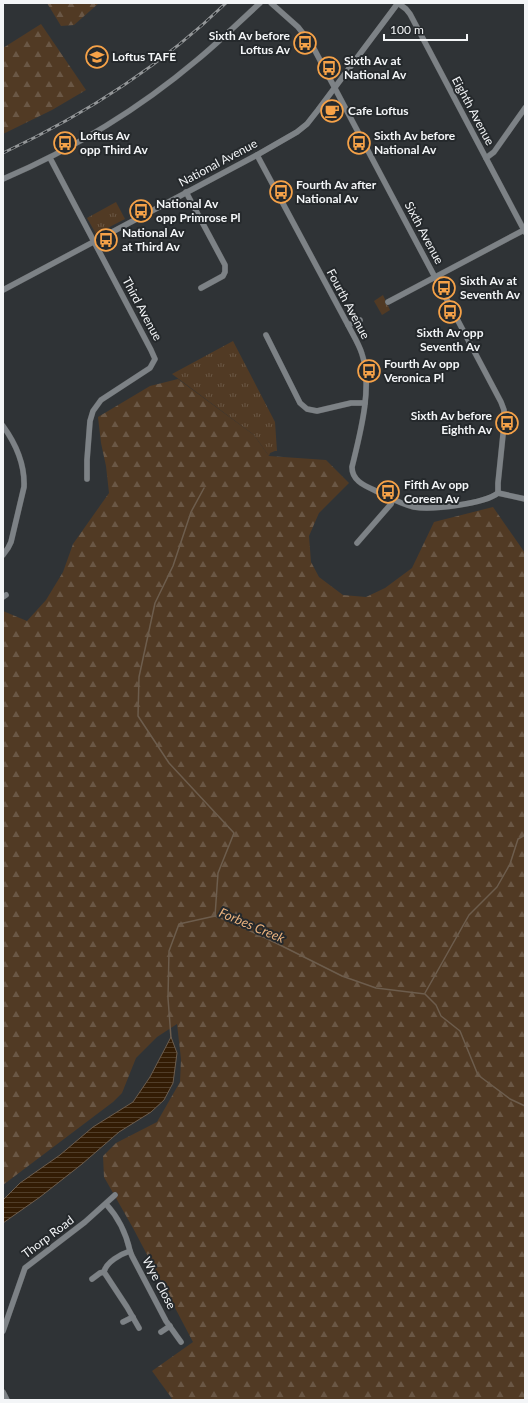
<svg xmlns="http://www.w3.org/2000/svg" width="528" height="1403" font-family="Lato,sans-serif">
	<defs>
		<pattern id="grass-tufts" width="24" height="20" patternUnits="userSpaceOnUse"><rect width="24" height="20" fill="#513a24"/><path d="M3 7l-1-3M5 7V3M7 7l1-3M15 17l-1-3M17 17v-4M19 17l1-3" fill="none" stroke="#6a5745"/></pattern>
		<pattern id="forest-firs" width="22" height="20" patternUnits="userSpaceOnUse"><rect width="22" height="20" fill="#513a24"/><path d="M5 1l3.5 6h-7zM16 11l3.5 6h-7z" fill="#6a5745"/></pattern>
		<pattern id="water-rules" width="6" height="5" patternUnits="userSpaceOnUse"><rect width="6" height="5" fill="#331c04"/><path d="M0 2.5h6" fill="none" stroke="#513e29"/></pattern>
	</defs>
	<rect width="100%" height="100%" fill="#2f3336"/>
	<g fill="url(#grass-tufts)">
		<path d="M116,202L125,219L96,234L87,218Z"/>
		<path d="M383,295L390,310L382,315L374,301Z"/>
		<path d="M233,341L275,422L277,451H275L270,453L269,456L254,435L172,374Z"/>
	</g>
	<g fill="url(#forest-firs)">
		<path d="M47,3H99L74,25L61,26Z"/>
		<path d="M41,24L86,90L52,110L3,134V48Z"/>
		<path d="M178,379L254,435L269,456L326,460L349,483L319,513L309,536L311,562L319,577L343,595L366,597L385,588L412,568L434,522L493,507L525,553V1400H173L152,1371L193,1342L133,1228L104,1177L103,1156L116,1143L157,1122L180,1082L181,1059L177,1024L157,1037L136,1058L122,1093L113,1102L3,1185V611L27,621L46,600L63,572L73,544L109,493L106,466L101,443L98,417L150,386Z"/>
	</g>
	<path fill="url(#water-rules)" stroke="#6d5d4d" d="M171,1037L177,1053L173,1083L164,1100L151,1112L119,1132L82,1164L40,1197L3,1223V1200L20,1183L60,1155L93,1127L133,1102L150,1077Z"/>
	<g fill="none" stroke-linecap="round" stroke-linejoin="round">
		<g stroke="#6d5d4d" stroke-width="1.5">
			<path d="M204,488L191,512L173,566L155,603L139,677L138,716L169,763L234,833L218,873L215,916"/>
			<path d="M425,993L469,915L497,887L510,864L518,839L525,835"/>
			<path d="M171,1038L168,998L169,951L179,924L215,916L231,922L276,943L342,976L376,988L425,994L436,1005L441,1016L460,1031L478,1075L510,1099L525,1106"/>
		</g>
		<g stroke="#4c4f51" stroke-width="6">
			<g id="minor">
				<path d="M271,3L298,27L312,45L501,402L504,410V425L498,483V493"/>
				<path d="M398,3L406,9L410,14L525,232"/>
				<path d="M257,155L348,325C353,335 359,344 362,354C373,387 360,434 352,467C352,480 363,485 374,490C387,496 400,504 414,507C432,510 484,504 498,493"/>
				<path d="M50,158L151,350L155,359L150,368L101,400L93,411L90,421L87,460V479"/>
				<path d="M486,158L494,152L525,108"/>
				<path d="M3,179C73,149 139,109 197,60C219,42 239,22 260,3"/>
				<path d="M186,192L225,265V272L223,276L201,288"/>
				<path d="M3,290L257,155L297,132L307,124L318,110L398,3"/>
				<path d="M388,302L524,230"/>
				<path d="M348,325L360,320"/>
				<path d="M266,335L300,403L307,409L317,411L351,403H365"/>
				<path d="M3,426C16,444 25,464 24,487L11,542L8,548L3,555"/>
				<path d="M498,493L525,499"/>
				<path d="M357,543L391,504L393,499"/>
				<path d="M3,597L6,595"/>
				<path d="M106,1204C119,1218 126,1233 130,1251C121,1254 106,1262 104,1272L127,1307L139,1328"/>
				<path d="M130,1251L132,1256L166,1321L181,1342"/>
				<path d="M92,1279L100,1273L104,1272"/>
				<path d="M123,1322L133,1317"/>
				<path d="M3,1331L25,1268L85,1222L115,1195"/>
				<path d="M161,1332L170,1326"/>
				<path d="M3,1392L7,1400"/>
			</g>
		</g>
		<use href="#minor" stroke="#7d8286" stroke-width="5.5"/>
		<g stroke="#939698" stroke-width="3">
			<path id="rail" d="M3,153C84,115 161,66 226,3"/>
		</g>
		<use href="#rail" stroke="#25292c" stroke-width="1.5" stroke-dasharray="4.5" stroke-linecap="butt"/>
	</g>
	<defs>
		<g id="bus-ring" transform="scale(1.15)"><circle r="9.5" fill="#25292c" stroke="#f6a248" stroke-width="1.5"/><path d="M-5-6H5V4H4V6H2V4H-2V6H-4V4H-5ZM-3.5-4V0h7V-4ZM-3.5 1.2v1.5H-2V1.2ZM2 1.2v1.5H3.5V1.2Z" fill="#f6a248"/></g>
		<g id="university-ring" transform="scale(1.15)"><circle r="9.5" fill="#25292c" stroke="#f6a248" stroke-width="1.5"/><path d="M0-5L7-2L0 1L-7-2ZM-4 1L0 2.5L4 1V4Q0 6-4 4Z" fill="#f6a248"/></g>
		<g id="cafe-ring" transform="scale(1.15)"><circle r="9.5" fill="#25292c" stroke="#f6a248" stroke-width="1.5"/><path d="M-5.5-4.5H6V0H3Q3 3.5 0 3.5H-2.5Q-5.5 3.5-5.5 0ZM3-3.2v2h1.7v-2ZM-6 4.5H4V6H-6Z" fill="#f6a248"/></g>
	</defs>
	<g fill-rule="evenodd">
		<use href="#bus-ring" x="305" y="43"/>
		<use href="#university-ring" x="97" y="57"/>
		<use href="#bus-ring" x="329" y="68"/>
		<use href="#cafe-ring" x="332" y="111"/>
		<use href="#bus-ring" x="65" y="143"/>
		<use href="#bus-ring" x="359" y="143"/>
		<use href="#bus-ring" x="281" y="192"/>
		<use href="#bus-ring" x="141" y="211"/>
		<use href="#bus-ring" x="106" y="240"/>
		<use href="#bus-ring" x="444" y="288"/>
		<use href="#bus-ring" x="450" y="312"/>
		<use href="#bus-ring" x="369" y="371"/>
		<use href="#bus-ring" x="507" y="423"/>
		<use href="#bus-ring" x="388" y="492"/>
	</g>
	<g text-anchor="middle" stroke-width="4" stroke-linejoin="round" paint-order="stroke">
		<g font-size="12" font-weight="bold" fill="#f3f5f7" stroke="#25292c" text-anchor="start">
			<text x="290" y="40" text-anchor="end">Sixth Av before<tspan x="290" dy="14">Loftus Av</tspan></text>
			<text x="112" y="61">Loftus TAFE</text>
			<text x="344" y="65">Sixth Av at<tspan x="344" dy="14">National Av</tspan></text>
			<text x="348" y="115">Cafe Loftus</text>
			<text x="80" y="140">Loftus Av<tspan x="80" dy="14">opp Third Av</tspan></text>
			<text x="374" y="140">Sixth Av before<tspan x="374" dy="14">National Av</tspan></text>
			<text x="296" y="189">Fourth Av after<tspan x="296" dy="14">National Av</tspan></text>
			<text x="156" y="208">National Av<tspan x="156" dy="14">opp Primrose Pl</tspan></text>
			<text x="122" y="237">National Av<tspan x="122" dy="14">at Third Av</tspan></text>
			<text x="460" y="285">Sixth Av at<tspan x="460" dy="14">Seventh Av</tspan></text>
			<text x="450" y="337" text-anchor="middle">Sixth Av opp<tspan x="450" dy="14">Seventh Av</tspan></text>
			<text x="384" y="368">Fourth Av opp<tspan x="384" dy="14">Veronica Pl</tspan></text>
			<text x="492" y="420" text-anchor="end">Sixth Av before<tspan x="492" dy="14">Eighth Av</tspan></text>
			<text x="404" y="489">Fifth Av opp<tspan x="404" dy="14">Coreen Av</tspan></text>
		</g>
		<g font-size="12" fill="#f3f5f7" stroke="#25292c">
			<text transform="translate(473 111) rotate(62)" y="4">Eighth Avenue</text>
			<text transform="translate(218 163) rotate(-28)" y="4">National Avenue</text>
			<text transform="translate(424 233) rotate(62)" y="4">Sixth Avenue</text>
			<text transform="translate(348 304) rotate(62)" y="4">Fourth Avenue</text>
			<text transform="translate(142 309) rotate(62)" y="4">Third Avenue</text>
			<text transform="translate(48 1237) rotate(-37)" y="4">Thorp Road</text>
			<text transform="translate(159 1283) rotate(62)" y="4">Wye Close</text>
		</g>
		<g font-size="13" font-style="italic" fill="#ebb37f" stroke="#25292c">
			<text transform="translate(252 925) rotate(23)" y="5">Forbes Creek</text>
		</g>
	</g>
	<rect width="528" height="1403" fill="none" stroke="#f3f5f7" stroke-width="8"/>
	<path d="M384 34v6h83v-6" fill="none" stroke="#f3f5f7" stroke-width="2"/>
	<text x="390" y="34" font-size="12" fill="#f3f5f7" stroke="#25292c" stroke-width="3" paint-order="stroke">100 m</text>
</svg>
